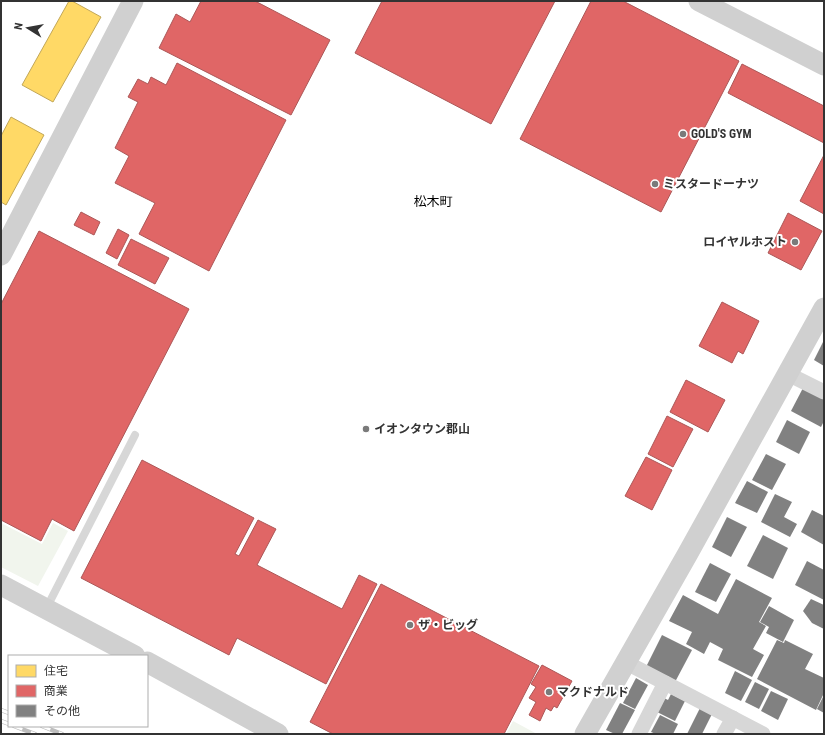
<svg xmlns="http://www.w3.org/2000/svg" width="825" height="735" font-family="'Roboto Condensed','Noto Sans JP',sans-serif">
	<rect width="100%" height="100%" fill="#fff"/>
	<g fill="#f1f5ed">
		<path d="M1,523L42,544L53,523L68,531L38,586L1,567Z"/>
		<path d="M513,721L537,734H506Z"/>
	</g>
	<g fill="#ffd966" stroke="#c2a757">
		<path d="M69,1H72L101,17L53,102L22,85Z"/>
		<path d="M11,117L44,135L6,205L1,202V136Z"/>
	</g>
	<g fill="#e06666" stroke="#ac5757">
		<path d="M201,1H255L330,40L291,115L159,48L176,14L190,22Z"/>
		<path d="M382,1H555L491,124L355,53Z"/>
		<path d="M591,1H623L739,61L661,212L520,139Z"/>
		<path d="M177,63L286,120L209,271L139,234L155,203L115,183L129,156L115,148L138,102L128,97L138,79L148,84L151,77L166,85Z"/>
		<path d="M742,64L824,106V143L728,93Z"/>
		<path d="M824,155V214L800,201Z"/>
		<path d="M81,212L100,222L94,235L74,225Z"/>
		<path d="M788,213L822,231L801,270L768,253Z"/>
		<path d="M118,229L129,235L117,259L106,253Z"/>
		<path d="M39,231L189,309L74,531L52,519L41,541L1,520V304Z"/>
		<path d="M131,239L169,258L155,284L118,265Z"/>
		<path d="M722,302L759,321L743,354L738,351L732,363L699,346Z"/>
		<path d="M686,380L725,400L708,432L670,412Z"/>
		<path d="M667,416L693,429L673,467L648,454Z"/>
		<path d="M646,457L672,470L652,510L625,496Z"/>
		<path d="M142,460L254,518L235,554L239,556L258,520L276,529L257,565L342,609L359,575L377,584L326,684L237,638L229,655L81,578Z"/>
		<path d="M381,584L539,666L504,734H333L310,722Z"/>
		<path d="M542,665L572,681L557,708L554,706L551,711L546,708L540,721L529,715L536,702L529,698L536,687L531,684Z"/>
	</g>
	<g fill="#818181">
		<path d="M824,340V366L814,360Z"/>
		<path d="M803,388L824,398V421L821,427L791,411Z"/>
		<path d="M787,420L810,432L799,454L776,442Z"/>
		<path d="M766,454L786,464L772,490L752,480Z"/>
		<path d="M747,481L768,492L757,513L735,503Z"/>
		<path d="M775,494L792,502L784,517L797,524L790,537L761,522Z"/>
		<path d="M812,510L824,516V545L801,532Z"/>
		<path d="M727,517L747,527L731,557L712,547Z"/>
		<path d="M763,535L788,548L773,579L747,566Z"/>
		<path d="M807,561L824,570V600L795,585Z"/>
		<path d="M710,563L731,574L716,602L695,592Z"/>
		<path d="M736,579L772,598L759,622L766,626L753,649L764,655L752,677L718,660L723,649L710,642L704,654L686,644L692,632L669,621L683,595L718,614Z"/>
		<path d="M811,599L824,605V629L812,623L803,611Z"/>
		<path d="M769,606L794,620L783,642L766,633L769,627L760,622Z"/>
		<path d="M662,635L692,650L675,682L646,667Z"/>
		<path d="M777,640L784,643L785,640L813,654L805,669L824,678V693L816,710L757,679Z"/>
		<path d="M735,671L752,680L741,701L725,693Z"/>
		<path d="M636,678L648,685L635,709L623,703Z"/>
		<path d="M755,682L769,689L759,709L745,702Z"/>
		<path d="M771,691L788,699L778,720L761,711Z"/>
		<path d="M671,694L685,701L675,721L657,712L664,698L668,700Z"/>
		<path d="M824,695V713L817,709Z"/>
		<path d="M620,703L635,710L622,734H615L606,730Z"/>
		<path d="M700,708L712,714L702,734H687Z"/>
		<path d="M660,715L678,724L673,734H656L651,732Z"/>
	</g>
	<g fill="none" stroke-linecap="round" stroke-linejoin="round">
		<path stroke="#d7d7d7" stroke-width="8" d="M46,609L135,435"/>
		<g stroke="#d7d7d7" stroke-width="15">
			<path d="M788,374L824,392"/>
			<path d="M625,662L763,734"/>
			<path d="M639,734L665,683"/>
			<path d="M724,734L733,718"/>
		</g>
		<g stroke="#d0d0d0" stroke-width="21">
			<path d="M699,1L824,65"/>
			<path d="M1,255L133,1"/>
			<path d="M1,585L135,656"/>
			<path d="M147,662L278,734"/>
			<path d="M585,734L687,555L824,308"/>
		</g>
		<g stroke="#bebebe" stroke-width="4.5">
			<g id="rail">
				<path d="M1,710L9,713"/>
				<path d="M1,721L9,724"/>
				<path d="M14,726L35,734"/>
				<path d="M42,726L62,734"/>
			</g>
		</g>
		<use href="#rail" stroke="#fff" stroke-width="3" stroke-dasharray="9" stroke-linecap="butt"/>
	</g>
	<g fill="#7a7a7a" stroke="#fff" stroke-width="1.5">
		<circle cx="683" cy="134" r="4"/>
		<circle cx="655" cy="184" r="4"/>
		<circle cx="795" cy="242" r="4"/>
		<circle cx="366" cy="429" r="4"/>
		<circle cx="410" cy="625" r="4"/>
		<circle cx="549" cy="692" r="4"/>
	</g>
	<g text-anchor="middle" stroke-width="4" stroke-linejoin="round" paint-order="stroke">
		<g font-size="12" font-weight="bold" fill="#333" stroke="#fff" text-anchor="start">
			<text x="691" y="138">GOLD'S GYM</text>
			<text x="663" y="188">ミスタードーナツ</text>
			<text x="787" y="246" text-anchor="end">ロイヤルホスト</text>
			<text x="374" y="433">イオンタウン郡山</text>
			<text x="418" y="629">ザ・ビッグ</text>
			<text x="557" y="696">マクドナルド</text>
		</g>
		<g font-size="13" fill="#000" stroke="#fff">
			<text x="433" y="206">松木町</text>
		</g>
	</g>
	<rect width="825" height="735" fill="none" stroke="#333333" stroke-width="4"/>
	<rect x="8" y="655" width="140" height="72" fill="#ffffff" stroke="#adadad"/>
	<rect x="16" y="665" width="20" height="12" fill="#ffd966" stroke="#adadad"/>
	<text x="44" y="675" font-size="12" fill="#333333">住宅</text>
	<rect x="16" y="685" width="20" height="12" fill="#e06666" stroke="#adadad"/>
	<text x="44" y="695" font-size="12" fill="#333333">商業</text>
	<rect x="16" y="705" width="20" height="12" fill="#818181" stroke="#adadad"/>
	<text x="44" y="715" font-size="12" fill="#333333">その他</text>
	<g transform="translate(28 28) rotate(281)" stroke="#ffffff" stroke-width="3" paint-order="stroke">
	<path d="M0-3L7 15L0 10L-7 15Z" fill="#333333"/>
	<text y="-6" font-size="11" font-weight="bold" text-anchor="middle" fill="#333333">N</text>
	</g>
</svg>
